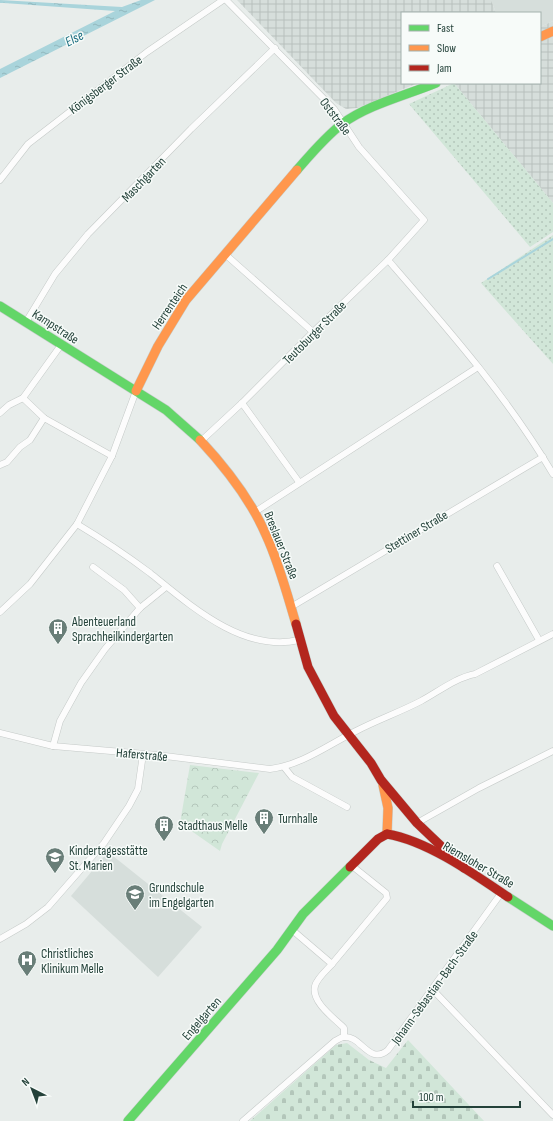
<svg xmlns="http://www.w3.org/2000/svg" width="553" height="1121" font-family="'Sofia Sans Condensed',sans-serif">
	<defs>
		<pattern id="industrial-grid" width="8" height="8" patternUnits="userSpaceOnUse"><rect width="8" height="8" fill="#d6dedb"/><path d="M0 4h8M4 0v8" fill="none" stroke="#b8c0bd"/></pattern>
		<pattern id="grass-dots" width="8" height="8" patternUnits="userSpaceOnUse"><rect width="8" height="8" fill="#d1e6d8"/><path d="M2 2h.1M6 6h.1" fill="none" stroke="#b3c6ba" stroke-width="1.8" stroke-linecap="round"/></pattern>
		<pattern id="cemetery-stones" width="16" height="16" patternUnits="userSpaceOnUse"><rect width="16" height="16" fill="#d1e6d8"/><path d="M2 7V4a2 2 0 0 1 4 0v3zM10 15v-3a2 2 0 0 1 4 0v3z" fill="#b3c6ba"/></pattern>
		<pattern id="park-crowns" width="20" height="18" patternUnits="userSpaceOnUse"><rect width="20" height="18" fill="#d1e6d8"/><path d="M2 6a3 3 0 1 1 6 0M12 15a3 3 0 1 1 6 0" fill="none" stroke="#b3c6ba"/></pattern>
		<pattern id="water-ripples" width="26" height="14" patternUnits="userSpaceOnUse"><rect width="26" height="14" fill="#a9d4db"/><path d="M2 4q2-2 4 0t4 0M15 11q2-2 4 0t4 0" fill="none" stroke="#91b7bd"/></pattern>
	</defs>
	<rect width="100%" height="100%" fill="#e8edeb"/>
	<g fill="#d6dedb">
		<path d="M491,0H553V21L540,27V13H496Z"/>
		<path d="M108,852L202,927L158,977L71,896Z"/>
	</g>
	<g fill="url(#industrial-grid)">
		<path d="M237,0H491L496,13H402V83H418L357,108L346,109L336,103Z"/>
		<path d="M553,21V203L454,83H540V27Z"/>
	</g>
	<g fill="url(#grass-dots)">
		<path d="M454,83L553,203V232L530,247L409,104Z"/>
		<path d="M553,235V364L481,283Z"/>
	</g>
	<path fill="url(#cemetery-stones)" d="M408,1040L484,1121H250L336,1045L347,1043L369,1060L386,1068Z"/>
	<path fill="url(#park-crowns)" d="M190,765L259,773L222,844L220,851L180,823Z"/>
	<path fill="url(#water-ripples)" d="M0,0L122,7L141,0H155L0,78V69L115,11L4,3H0Z"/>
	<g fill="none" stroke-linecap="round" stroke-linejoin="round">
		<path stroke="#a9d4db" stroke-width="2" d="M488,279L553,239"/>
		<g stroke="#c5cac8" stroke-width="7">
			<g id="street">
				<path d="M0,180L28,144L147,52L223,0"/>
				<path d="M226,255L313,332"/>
				<path d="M388,260C447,328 507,396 553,474"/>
				<path d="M26,322L55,274L88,234L191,129L275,48"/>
				<path d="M23,398L44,418L112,456"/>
				<path d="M242,403L299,482"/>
				<path d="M0,413L9,405L23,398L61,345"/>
				<path d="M201,441L242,403L313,332L388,260L424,220L359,147L334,109L226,0"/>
				<path d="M0,465L7,462L20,447L30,440L44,418"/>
				<path d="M255,512L478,367"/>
				<path d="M77,524C102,539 126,555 150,573C191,606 243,653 299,640"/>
				<path d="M497,566L539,640"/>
				<path d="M93,567L124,590L140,608"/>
				<path d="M291,607L543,457"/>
				<path d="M0,612L30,584L77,524L112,456L136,391"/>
				<path d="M0,733L53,746L157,755L270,769C302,765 328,745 356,731C377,720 400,712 421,701C438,692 455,678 475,674L553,634"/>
				<path d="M53,746L60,721L81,683L105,649L140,608L166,587"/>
				<path d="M284,767L292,777L347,807"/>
				<path d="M417,823L479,788L553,751"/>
				<path d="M291,929L332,964C327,970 317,978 315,986C311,1002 334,1018 344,1028V1037"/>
				<path d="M0,939L26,924L48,907L104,843L129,806L138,789L142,761L140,755"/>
				<path d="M332,964L387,898L386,893L351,865"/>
				<path d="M433,990L553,1115"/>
				<path d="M243,1121L335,1041C337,1040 341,1037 344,1037C361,1035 369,1066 388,1050L502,892"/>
			</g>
		</g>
		<g stroke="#c3cbc8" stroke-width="10">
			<g id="fast">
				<path d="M297,170C311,154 325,137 342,124C367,105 407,95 436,83"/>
				<path d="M0,306L166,410L200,440"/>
				<path d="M508,897L553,926"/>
				<path d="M128,1121L277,950L303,914L350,867"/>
			</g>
		</g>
		<g stroke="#c3cbc8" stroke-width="10">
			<g id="slow">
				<path d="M540,37L553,31"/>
				<path d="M136,391L158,346L186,300L297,170"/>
				<path d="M200,440C226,468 251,500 266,535C279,563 287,594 296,624"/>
				<path d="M383,785L388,808L387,834"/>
			</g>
		</g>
		<g stroke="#c3cbc8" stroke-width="10">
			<g id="jam">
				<path d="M296,624L308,667L334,716L371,763L381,780L417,823L464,868"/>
				<path d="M387,834C428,841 474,874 508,897"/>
				<path d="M350,867L378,839L387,834"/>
			</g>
		</g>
		<use href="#street" stroke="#fcfcfc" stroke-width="6"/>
		<use href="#fast" stroke="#63d668" stroke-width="9"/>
		<use href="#slow" stroke="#ff974d" stroke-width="9"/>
		<use href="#jam" stroke="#b3261e" stroke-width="9"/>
	</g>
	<defs>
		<g id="building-pin" transform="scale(1)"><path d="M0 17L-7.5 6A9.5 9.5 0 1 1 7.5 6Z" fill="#697e78" stroke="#f7fbf9"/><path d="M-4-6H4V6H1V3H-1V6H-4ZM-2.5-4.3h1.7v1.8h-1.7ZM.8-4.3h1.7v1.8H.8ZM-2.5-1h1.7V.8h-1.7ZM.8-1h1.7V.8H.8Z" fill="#fff"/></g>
		<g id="school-pin" transform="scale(1)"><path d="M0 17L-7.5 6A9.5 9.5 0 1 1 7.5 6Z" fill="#697e78" stroke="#f7fbf9"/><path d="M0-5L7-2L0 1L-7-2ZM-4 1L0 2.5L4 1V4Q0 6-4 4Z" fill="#fff"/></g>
		<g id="hospital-pin" transform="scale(1)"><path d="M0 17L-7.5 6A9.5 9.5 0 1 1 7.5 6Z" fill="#697e78" stroke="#f7fbf9"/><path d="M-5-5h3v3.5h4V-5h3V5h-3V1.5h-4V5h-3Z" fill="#fff"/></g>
	</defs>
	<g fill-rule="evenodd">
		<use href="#building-pin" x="58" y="628"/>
		<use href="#building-pin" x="264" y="818"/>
		<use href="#building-pin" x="164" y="825"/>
		<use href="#school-pin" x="55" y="857"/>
		<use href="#school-pin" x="135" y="894"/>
		<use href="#hospital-pin" x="27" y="960"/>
	</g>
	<g text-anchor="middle" stroke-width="3" stroke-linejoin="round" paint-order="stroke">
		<g font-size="13" fill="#24423a" stroke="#f7fbf9">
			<text transform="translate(105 84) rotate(-37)" y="5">Königsberger Straße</text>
			<text transform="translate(336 116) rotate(53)" y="5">Oststraße</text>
			<text transform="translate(143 179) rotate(-46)" y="5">Maschgarten</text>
			<text transform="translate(169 306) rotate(-56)" y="5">Herrenteich</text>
			<text transform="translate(56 326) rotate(33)" y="5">Kampstraße</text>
			<text transform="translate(314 332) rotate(-45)" y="5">Teutoburger Straße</text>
			<text transform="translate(416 531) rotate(-31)" y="5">Stettiner Straße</text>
			<text transform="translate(282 545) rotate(68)" y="5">Breslauer Straße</text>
			<text transform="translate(142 754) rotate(5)" y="5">Haferstraße</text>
			<text transform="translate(479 864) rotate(30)" y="5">Riemsloher Straße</text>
			<text transform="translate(434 987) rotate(-54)" y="5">Johann-Sebastian-Bach-Straße</text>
			<text transform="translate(201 1018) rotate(-49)" y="5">Engelgarten</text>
		</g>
		<g font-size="13" fill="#24423a" stroke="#f7fbf9" text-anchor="start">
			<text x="72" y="626">Abenteuerland<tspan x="72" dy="15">Sprachheilkindergarten</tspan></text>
			<text x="278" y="823">Turnhalle</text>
			<text x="178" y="830">Stadthaus Melle</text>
			<text x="69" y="855">Kindertagesstätte<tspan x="69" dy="15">St. Marien</tspan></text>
			<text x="149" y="892">Grundschule<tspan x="149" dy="15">im Engelgarten</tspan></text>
			<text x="41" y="958">Christliches<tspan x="41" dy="15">Klinikum Melle</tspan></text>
		</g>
		<g font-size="14" font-style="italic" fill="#1c6f80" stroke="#f7fbf9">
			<text transform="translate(74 38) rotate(-27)" y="5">Else</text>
		</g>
	</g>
	<rect x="401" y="12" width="140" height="72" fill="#f7fbf9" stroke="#a3b1ad"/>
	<rect x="409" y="25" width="20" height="6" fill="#63d668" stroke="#a3b1ad"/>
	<text x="437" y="32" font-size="12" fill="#24423a">Fast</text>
	<rect x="409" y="45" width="20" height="6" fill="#ff974d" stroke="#a3b1ad"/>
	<text x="437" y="52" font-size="12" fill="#24423a">Slow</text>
	<rect x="409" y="65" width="20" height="6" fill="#b3261e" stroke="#a3b1ad"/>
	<text x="437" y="72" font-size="12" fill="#24423a">Jam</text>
	<g transform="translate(32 1089) rotate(318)" stroke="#f7fbf9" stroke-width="3" paint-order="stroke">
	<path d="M0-3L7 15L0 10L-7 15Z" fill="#24423a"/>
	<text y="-6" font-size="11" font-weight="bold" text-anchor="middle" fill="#24423a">N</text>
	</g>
	<path d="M413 1101v6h107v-6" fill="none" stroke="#24423a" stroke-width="2"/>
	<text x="419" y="1101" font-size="12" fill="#24423a" stroke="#f7fbf9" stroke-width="3" paint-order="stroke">100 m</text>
</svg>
